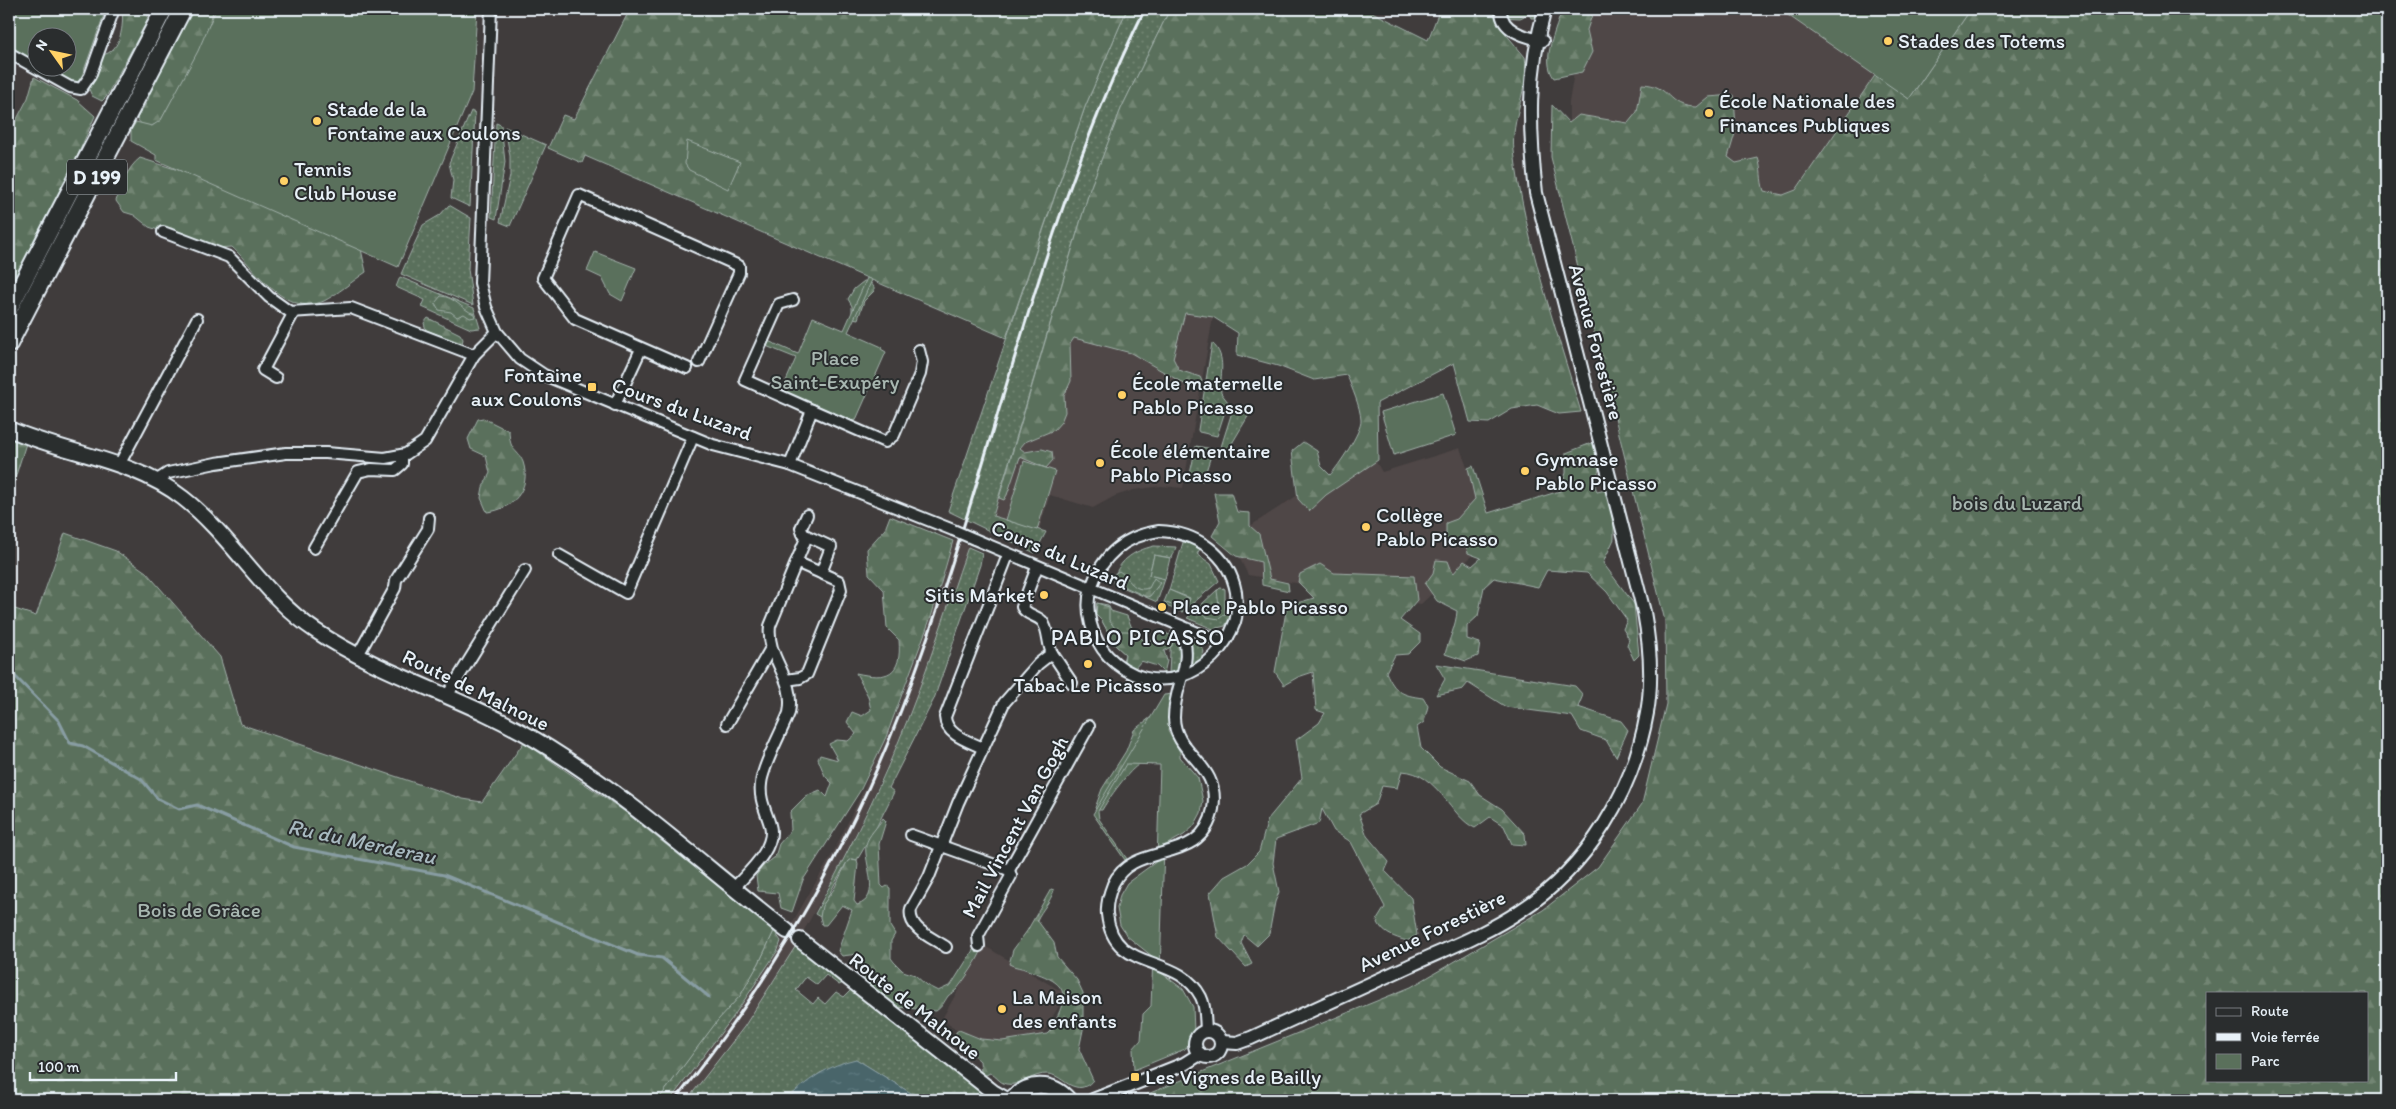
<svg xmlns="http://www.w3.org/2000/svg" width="2396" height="1109" font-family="Itim,sans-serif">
	<defs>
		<pattern id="grass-dots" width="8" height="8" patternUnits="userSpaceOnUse" patternTransform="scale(1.25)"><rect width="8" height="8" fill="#5a705b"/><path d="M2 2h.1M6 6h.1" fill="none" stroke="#728573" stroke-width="1.8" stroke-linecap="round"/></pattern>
		<pattern id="forest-firs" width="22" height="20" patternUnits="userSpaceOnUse" patternTransform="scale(1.25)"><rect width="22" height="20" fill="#5a705b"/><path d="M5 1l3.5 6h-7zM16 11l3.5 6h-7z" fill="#728573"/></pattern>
		<pattern id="water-ripples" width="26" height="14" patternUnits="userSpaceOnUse" patternTransform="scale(1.25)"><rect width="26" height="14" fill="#48656b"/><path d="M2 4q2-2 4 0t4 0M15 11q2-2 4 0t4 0" fill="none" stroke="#627c81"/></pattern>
	</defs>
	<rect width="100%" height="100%" fill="#403c3c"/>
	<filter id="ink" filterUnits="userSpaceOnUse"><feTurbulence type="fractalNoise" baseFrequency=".02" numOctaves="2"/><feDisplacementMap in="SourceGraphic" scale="10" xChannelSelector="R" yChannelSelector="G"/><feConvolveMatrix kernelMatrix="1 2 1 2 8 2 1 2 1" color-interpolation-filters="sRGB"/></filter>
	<g filter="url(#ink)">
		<g fill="#4f4646">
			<path d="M1589,9H1779L1876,74L1785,205L1569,123V102L1576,61Z"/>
			<path d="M1055,308L1175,352L1185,313L1213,317L1183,488L1161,486L1134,490L1115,496L1093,508L1050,495L1039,530L993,516Z"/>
			<path d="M1460,448L1476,492L1486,543L1421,604L1248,575L1237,553L1227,541L1298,495L1375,460L1382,472Z"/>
			<path d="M954,540L969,546L922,681L898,742L845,857L788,959L744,1027L687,1100H670L777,949L834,851L860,797L900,703L932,614Z"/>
			<path d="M983,945L1066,994L1024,1065L987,1054L942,1019Z"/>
		</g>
		<g fill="url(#grass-dots)" stroke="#a1b0aa">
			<path d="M1127,9H1170L1121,109L1090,189L993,516L1046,532L1035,553L948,511L1085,107Z"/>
			<path d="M471,111L475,113L470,207L451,198L453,180L449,163Z"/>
			<path d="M496,123L501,125L505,162L496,219L491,217Z"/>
			<path d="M505,127L546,145L510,226L500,222L510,176V156Z"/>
			<path d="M449,205L471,218L468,269L473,305L401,274L423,225L440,215Z"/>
			<path d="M400,277L474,308L480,328L471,329L422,307L425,300L396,287Z"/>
			<path d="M1212,343C1228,357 1219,376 1221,393L1228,402L1217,436L1199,432L1198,430Z"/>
			<path d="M1238,408L1250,413L1224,457L1220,450L1232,412Z"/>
			<path d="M1196,446L1213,449L1203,481L1194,479L1190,474Z"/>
			<path d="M1184,539L1201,547L1197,554L1211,564L1219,581L1185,610L1182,612L1163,605L1164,602L1185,610L1190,598L1169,590Z"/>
			<path d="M1154,546L1176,547L1172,558L1154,555L1149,575L1165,579L1157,602L1113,583C1117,561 1133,551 1154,546Z"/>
			<path d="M968,547L982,553L980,565L934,699L889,788L894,792L876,828L857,860L851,859L847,862C839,876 823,903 820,917L815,914C845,858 873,802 898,743C925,679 945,612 968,547Z"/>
			<path d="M1224,588L1225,614L1232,613L1225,626L1213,629L1187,618L1217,590Z"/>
			<path d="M1097,603L1108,605L1111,611L1127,616L1138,643L1126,663L1123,661L1125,654L1115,645L1102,621L1096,615Z"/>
			<path d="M1171,631L1179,634L1182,646L1178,673L1169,674Z"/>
			<path d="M1189,640C1198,640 1201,644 1204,652L1200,660L1187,668L1192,652Z"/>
			<path d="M774,931L781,941L778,950L733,1017L670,1100H658L718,1019L738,998L759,963Z"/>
			<path d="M797,944L843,983L839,985L826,975L817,985L806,977L796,990L813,1004L818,998L825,1004L836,992L844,997L852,989L964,1077L963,1078L990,1100H922L856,1059L820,1073L786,1100H687L744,1027Z"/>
		</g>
		<g fill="url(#forest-firs)" stroke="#a1b0aa" fill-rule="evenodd">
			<path d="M122,9H150L146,23L106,97L102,101L92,96L88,87L102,55C121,52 124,25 122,9Z"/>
			<path d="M193,9H213C212,33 174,97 161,120C153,128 142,129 137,118L148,100L152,82Z"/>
			<path d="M630,9H1127L1085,107L1006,338L585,156L582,163L548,148L563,115L574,119Z"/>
			<path d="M1170,9H1366L1428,40L1440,9H1495L1496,14L1497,9H1539L1535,18H1531L1529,14L1520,18L1497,17L1505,33L1525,57C1530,87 1510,120 1514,151C1525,241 1555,325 1581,412L1559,414L1537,405L1512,409L1489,423L1470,422L1454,363L1377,403L1378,460L1326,495L1309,511L1298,499L1292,451L1303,442L1317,451L1321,466L1330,475C1338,467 1362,431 1361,420C1360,405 1352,389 1347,375L1314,380L1278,366L1237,355L1238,333L1213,317L1185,313L1173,358L1179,370L1200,377L1202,381L1199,387L1195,389L1188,386L1131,353L1074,338L1070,344L1071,381L1064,396L1065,412L1061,422L1054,430L1025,442L1020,448L1025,452L1042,449L1052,452L1053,460L1046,468L1020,457L1007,495L1004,500L999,498L1090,189L1121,109Z"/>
			<path d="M1562,9H1594L1587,30L1592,52L1582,72L1554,78C1540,59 1557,29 1562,9Z"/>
			<path d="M1971,9H2387V1100H1133L1411,987L1543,910L1598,867L1642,804L1666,704L1665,621L1551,157L1552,105L1569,123L1579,115L1628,123L1637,112L1642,84C1672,85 1665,107 1696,107L1708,97L1734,95L1736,130L1728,157L1736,163L1758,158C1762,169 1760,180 1764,191L1783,195L1796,190L1876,74L1909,99ZM2207,993H2367V1080H2207Z"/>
			<path d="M34,77L77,100L95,116L57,202L9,298V134L28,98Z"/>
			<path d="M140,158L191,174L361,249L366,272C354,280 336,295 324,301C284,318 256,269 232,247L212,248L149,227L134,215L124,212L116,201C121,186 127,168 140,158Z"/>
			<path d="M864,281L870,282L874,287V291L864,301L858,319L852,318V306L848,299L854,289Z"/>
			<path d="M441,296C455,297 461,309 474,314L475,317L470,318L464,314L457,317L451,312L439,310L435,303Z"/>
			<path d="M428,318L460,334L463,339L462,344L426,330L424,323Z"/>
			<path d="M483,418L509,431C510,453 517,448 523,462C532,489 512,510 487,512L481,498L483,487L490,473L486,456L471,449L468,439L478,419Z"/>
			<path d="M28,437L11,491L9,496V438Z"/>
			<path d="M1594,442L1599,470L1594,482L1597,492L1611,489L1614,507V539L1603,563L1634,604L1639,655L1634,660L1627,645L1629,639L1623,629L1627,620L1607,592L1587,573L1547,570L1538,587L1494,578L1484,587L1478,616L1467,626V639L1480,643L1478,656L1466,661L1445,654C1449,639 1456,626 1457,611L1437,601L1425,584L1433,573L1436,560L1448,561L1453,574L1464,561L1472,566L1481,558L1468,553L1465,541L1446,543V523L1457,519L1475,499L1468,468L1473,466L1488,513L1560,491L1566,473V453Z"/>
			<path d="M1214,493H1231L1237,512L1250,513V526L1259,534L1270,579L1288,583L1289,591L1262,585L1261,562L1236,556L1212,536L1220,521Z"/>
			<path d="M890,516L953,541L932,614L886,737L860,791L803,880L792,912L781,908L778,893L758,891L756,876L762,867L775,857L779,844L791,830L790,812L806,796L820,790L827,797L832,783L825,776L818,759L820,755L838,760L829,744L837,740L848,741L856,734L847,722L852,712L862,716L871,710L868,696L856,673C887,680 902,676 899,640L887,628L884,590L869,574L867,549L885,529Z"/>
			<path d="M65,533L116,551L146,572L220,657L240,724L463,799L482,802L524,742L624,811L774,931L759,963L740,996L718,1020L658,1100H9V607L36,616Z"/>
			<path d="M1320,564L1334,573L1414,576L1417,600L1400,620L1420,634V642L1408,654L1395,655L1386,672C1395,692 1401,695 1423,698L1428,706L1424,722L1417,727L1421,748L1440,767L1470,781L1480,795L1502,809L1525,834L1526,845L1512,844L1504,826L1490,817L1475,828C1450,817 1439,773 1402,771L1397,788L1382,786L1376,804L1359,814L1367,836L1389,862L1385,871L1411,898L1417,935L1407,941C1394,937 1382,934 1377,920L1385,907L1351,842L1334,831L1322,809L1319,823L1276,839L1273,863L1279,892L1275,902L1269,934L1257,946L1244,935L1241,943L1252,964L1246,967L1218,937L1210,893L1224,877L1247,864L1259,852L1268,819L1302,778L1296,740L1319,723L1325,713L1316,710L1313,672L1298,677L1284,685L1275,672L1287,606L1314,598L1298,582L1300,574Z"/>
			<path d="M1119,571C1130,578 1133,593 1149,588L1154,578L1160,583L1150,596L1147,597L1114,582V574Z"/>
			<path d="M1220,588L1225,589V614L1219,619L1207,617L1204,613L1206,610L1219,605L1217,591Z"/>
			<path d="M1097,603L1109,607V620L1117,631H1128L1146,641H1151L1163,632L1174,637L1172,646L1164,651L1167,661L1164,673L1157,666L1141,661L1135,668L1124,662L1125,654L1115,645L1102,621L1096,615Z"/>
			<path d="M1436,664L1575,686L1583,695L1578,707L1621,721L1628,730L1616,757L1606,740L1581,731L1572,716L1506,707L1468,683L1463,689L1436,695L1445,679Z"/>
			<path d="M1155,714L1152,765C1149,764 1143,763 1140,764C1130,768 1107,801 1102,810H1097L1095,808L1102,789L1126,751L1134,730Z"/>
			<path d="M883,818L886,821L879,844L881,885L884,888L887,886L890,888V926L895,934L891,941V958L894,962L903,971L915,975L926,985L938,991L951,985L975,947L983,948C976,963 967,976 957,989C955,992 951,993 948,996C944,1002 942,1007 936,1011L897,1007L875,991L861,974L858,964V954L842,956L838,951L852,910L842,905L826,925H822L820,917L822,906L834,889L847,862L851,859L857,860L858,864L854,901L857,905C883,898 863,862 866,845C868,835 878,827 883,818Z"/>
			<path d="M1051,889L1054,890C1050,903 1042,909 1037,920L1054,943L1057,957L1077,980L1083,993V1030L1079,1049L1093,1080C1089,1085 1083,1089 1076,1087C1065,1085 1060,1075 1048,1074C1033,1073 1020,1087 1006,1084C1000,1083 996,1076 990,1073L986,1075L981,1072L980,1061L956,1039V1032L959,1030L981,1039L1002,1041L1047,1034L1050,1031C1069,995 1072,984 1027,970C1021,967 1016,968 1009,964L1013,950L1027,931Z"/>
		</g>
		<g fill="#5a705b" stroke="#a1b0aa">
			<path d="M9,9H106L78,87L43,68H68V38H38L37,65L9,48Z"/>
			<path d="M216,9H477L472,92L398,267L156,160V155L131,141V130L136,122L152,126L161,120L198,51Z"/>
			<path d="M1779,9H1971L1909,99Z"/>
			<path d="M687,141L740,162L728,189L689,170L685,164Z"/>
			<path d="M595,252L636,268L622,301L610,294L602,278L587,271Z"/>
			<path d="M867,278L872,280L848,332L882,347L881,349L886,352L855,422L784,391L783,388L796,358L766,346L768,341L798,354L813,317L844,330Z"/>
			<path d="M1443,393L1456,435L1394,455L1381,412Z"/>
			<path d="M1024,461L1055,471L1037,530L1006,520Z"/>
			<path d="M1154,555L1170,558L1165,579L1149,575Z"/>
			<path d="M1169,590L1190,599L1185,610L1164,602Z"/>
			<path d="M1173,694L1168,731L1180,752V757L1198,778L1203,801L1201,813L1194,826L1184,835L1164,846L1160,972L1183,989L1193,1007L1194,1032L1185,1049L1134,1070L1133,1049L1141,1040L1143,1014L1151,1006L1153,957L1127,936L1120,925L1117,908L1120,895L1127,883L1157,861L1160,765L1126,764L1098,811L1099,819L1127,859L1125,860L1093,814L1164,695Z"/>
		</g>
		<path fill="url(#water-ripples)" stroke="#889da3" d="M856,1059L922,1100H786C806,1081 828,1065 856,1059Z"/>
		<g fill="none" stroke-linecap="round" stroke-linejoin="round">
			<path stroke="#889da3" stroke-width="3" d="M9,670L59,721L70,743L83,746L141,779L157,798L179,809L197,805L294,847L444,875L638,955L662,958L709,997"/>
			<g stroke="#e8f1f8" stroke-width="14">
				<g id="minor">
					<path d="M491,9L480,283L486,307L497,332L520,359L544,375L713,445L790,465L953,530"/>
					<path d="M1501,9C1500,31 1526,37 1543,41"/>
					<path d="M9,53L70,87L81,89L90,76L114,9"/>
					<path d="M163,232L229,257L269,297L290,312L351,308L474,355"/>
					<path d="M687,368L575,319L543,278L579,195L739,266V273L699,362"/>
					<path d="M276,378L263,370L294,312"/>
					<path d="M615,405L641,349"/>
					<path d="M812,410L885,442L894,435L920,374L922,362L919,350"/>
					<path d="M119,465L197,319"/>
					<path d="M790,465L812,410L745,380L779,304L793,300"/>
					<path d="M156,481L168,473L216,463L286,453H326L385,458L406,454L425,441L474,355L497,332"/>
					<path d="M807,515L801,528L803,534L831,547L821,573"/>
					<path d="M1159,531C1196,532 1229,554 1236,592C1237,601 1238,613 1235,622C1215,677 1152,701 1108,656C1092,638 1084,611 1091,588C1102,555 1124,536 1159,531Z"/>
					<path d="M974,539L1198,633L1220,640L1228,637"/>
					<path d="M314,548L358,472L371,469L395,470L402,464V455"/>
					<path d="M559,555L626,593L693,437"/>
					<path d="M1180,626C1196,666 1174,681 1174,718C1175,756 1221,763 1213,809C1202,868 1134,839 1113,884C1109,894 1106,903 1107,914C1113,975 1177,951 1201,997C1206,1007 1205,1019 1206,1030"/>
					<path d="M1052,653L1072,683"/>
					<path d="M358,655L395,588L396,580L428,529L429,518"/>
					<path d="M786,680L800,678L807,674L841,590L839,581L796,562"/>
					<path d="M447,696L525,570"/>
					<path d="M727,724L771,648"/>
					<path d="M983,748C968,741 946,735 945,717L1008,555"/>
					<path d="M911,835L1009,870"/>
					<path d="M734,888C747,873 777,848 770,825C766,811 759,799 761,784C762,767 782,731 789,713C796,677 766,660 770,626L807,536"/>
					<path d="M979,946L978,936L1011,876L1009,870L1089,726"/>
					<path d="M946,947C933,938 907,929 911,909L929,877L958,803L1004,703L1038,664L1052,653C1047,644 1049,629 1042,621C1036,615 1026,615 1022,607L1037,567"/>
				</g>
			</g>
			<g stroke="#e8f1f8" stroke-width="16">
				<g id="tertiary">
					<circle cx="1208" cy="1044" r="13"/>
					<path d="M1222,1042L1237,1043L1251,1038C1303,1014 1356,990 1409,966C1446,949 1486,934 1520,911C1588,867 1633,792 1647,713C1653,679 1650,645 1644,612L1536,193C1529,129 1527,71 1545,9"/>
					<path d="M1093,1100L1184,1064L1200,1054"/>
				</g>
			</g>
			<g stroke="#e8f1f8" stroke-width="18">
				<g id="secondary">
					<path d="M9,429C66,454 133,459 183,498C233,537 263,596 316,631C383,676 466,698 536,740C626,794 704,866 787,931"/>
					<path d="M800,940L993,1092L1007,1100"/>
					<path d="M1010,1100C1027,1082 1052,1080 1069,1100"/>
				</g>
			</g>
			<g stroke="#e8f1f8" stroke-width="20">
				<g id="trunk">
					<path d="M9,309L164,9"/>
					<path d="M9,344L183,9"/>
				</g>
			</g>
			<use href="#minor" stroke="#2a2d2e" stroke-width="10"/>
			<use href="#tertiary" stroke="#2a2d2e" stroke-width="12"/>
			<use href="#secondary" stroke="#2a2d2e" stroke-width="14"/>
			<use href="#trunk" stroke="#2a2d2e" stroke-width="16"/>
			<path stroke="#e8f1f8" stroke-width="3" d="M675,1100C768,985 844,856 898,718C989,485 1033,234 1145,9"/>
			<g stroke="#e8f1f8" stroke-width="14" stroke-linecap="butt">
				<path id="minor-bridge" d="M953,530L974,539"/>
			</g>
			<use href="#minor-bridge" stroke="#2a2d2e" stroke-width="10"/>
		</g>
	</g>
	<g fill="#ffd166" stroke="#2a2d2e" stroke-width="2">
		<circle cx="1888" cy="41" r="5"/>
		<circle cx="1709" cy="113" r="5"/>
		<circle cx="317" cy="121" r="5"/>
		<circle cx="284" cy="181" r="5"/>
		<rect x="587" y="382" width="10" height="10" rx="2.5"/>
		<circle cx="1122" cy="395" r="5"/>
		<circle cx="1100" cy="463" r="5"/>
		<circle cx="1525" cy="471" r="5"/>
		<circle cx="1366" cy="527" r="5"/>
		<circle cx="1044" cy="595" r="5"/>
		<circle cx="1162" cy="607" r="5"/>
		<circle cx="1088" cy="664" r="5"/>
		<circle cx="1002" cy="1009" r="5"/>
		<rect x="1130" y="1072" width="10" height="10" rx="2.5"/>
	</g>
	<g text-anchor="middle" stroke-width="4" stroke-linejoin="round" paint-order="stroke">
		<rect fill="#2a2d2e" stroke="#afb6bb" stroke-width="1" x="67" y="159.5" width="60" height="35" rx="4"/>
		<g font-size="20" font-weight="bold" fill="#e8f1f8">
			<text x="97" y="184">D 199</text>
		</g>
		<g font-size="21" fill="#e8f1f8" stroke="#2a2d2e" text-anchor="start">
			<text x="1898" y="48">Stades des Totems</text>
			<text x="1719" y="108">École Nationale des<tspan x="1719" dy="24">Finances Publiques</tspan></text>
			<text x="327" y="116">Stade de la<tspan x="327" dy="24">Fontaine aux Coulons</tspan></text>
			<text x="294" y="176">Tennis<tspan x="294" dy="24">Club House</tspan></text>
			<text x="582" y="382" text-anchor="end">Fontaine<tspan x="582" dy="24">aux Coulons</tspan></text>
			<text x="1132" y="390">École maternelle<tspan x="1132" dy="24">Pablo Picasso</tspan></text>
			<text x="1110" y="458">École élémentaire<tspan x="1110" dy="24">Pablo Picasso</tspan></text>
			<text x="1535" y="466">Gymnase<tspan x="1535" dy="24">Pablo Picasso</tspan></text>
			<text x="1376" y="522">Collège<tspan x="1376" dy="24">Pablo Picasso</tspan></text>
			<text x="1034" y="602" text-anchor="end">Sitis Market</text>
			<text x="1172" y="614">Place Pablo Picasso</text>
			<text x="1088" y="692" text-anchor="middle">Tabac Le Picasso</text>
			<text x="1012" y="1004">La Maison<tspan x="1012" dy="24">des enfants</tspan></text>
			<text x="1145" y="1084">Les Vignes de Bailly</text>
		</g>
		<g font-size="21" fill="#e8f1f8" stroke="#2a2d2e">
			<text transform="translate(1596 342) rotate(75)" y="7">Avenue Forestière</text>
			<text transform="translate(682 409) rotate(20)" y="7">Cours du Luzard</text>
			<text transform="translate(1060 555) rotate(23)" y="7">Cours du Luzard</text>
			<text transform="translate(476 690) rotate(26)" y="7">Route de Malnoue</text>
			<text transform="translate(1015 827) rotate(-62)" y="7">Mail Vincent Van Gogh</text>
			<text transform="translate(1432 931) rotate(-26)" y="7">Avenue Forestière</text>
			<text transform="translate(915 1006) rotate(38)" y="7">Route de Malnoue</text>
		</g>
		<g font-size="21" fill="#a8b7b1" stroke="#2a2d2e">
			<text x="835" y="365">Place<tspan x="835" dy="24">Saint-Exupéry</tspan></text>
			<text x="2017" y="510">bois du Luzard</text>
			<text x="199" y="917">Bois de Grâce</text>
		</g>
		<g font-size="22" letter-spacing="1" fill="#e8f1f8" stroke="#2a2d2e">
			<text x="1138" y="645">PABLO PICASSO</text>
		</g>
		<g font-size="22" font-style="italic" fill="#a8b9c0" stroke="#2a2d2e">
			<text transform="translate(362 841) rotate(12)" y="8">Ru du Merderau</text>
		</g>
	</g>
	<rect width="2396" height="1109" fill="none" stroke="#2a2d2e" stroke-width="30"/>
	<rect x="15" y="15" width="2366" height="1079" fill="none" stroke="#e8f1f8" stroke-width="2" filter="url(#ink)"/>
	<rect x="2206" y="992" width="162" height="90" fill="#2a2d2e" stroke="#767b7f"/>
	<rect x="2216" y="1008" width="25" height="8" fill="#2a2d2e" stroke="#767b7f"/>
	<text x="2251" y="1016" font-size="15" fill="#e8f1f8">Route</text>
	<rect x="2216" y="1033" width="25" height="8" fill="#e8f1f8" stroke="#767b7f"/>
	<text x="2251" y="1042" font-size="15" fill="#e8f1f8">Voie ferrée</text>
	<rect x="2216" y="1054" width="25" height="15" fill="#5a705b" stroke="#767b7f"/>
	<text x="2251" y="1066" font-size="15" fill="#e8f1f8">Parc</text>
	<g transform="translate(52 52) rotate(303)"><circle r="24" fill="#2a2d2e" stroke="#767b7f"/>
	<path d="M0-4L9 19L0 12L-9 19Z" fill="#ffd166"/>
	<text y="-8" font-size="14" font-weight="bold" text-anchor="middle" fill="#e8f1f8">N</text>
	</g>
	<path d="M30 1072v8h146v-8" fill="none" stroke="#e8f1f8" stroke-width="2.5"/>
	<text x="38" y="1072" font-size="15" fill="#e8f1f8" stroke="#2a2d2e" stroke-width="4" paint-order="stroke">100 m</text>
</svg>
